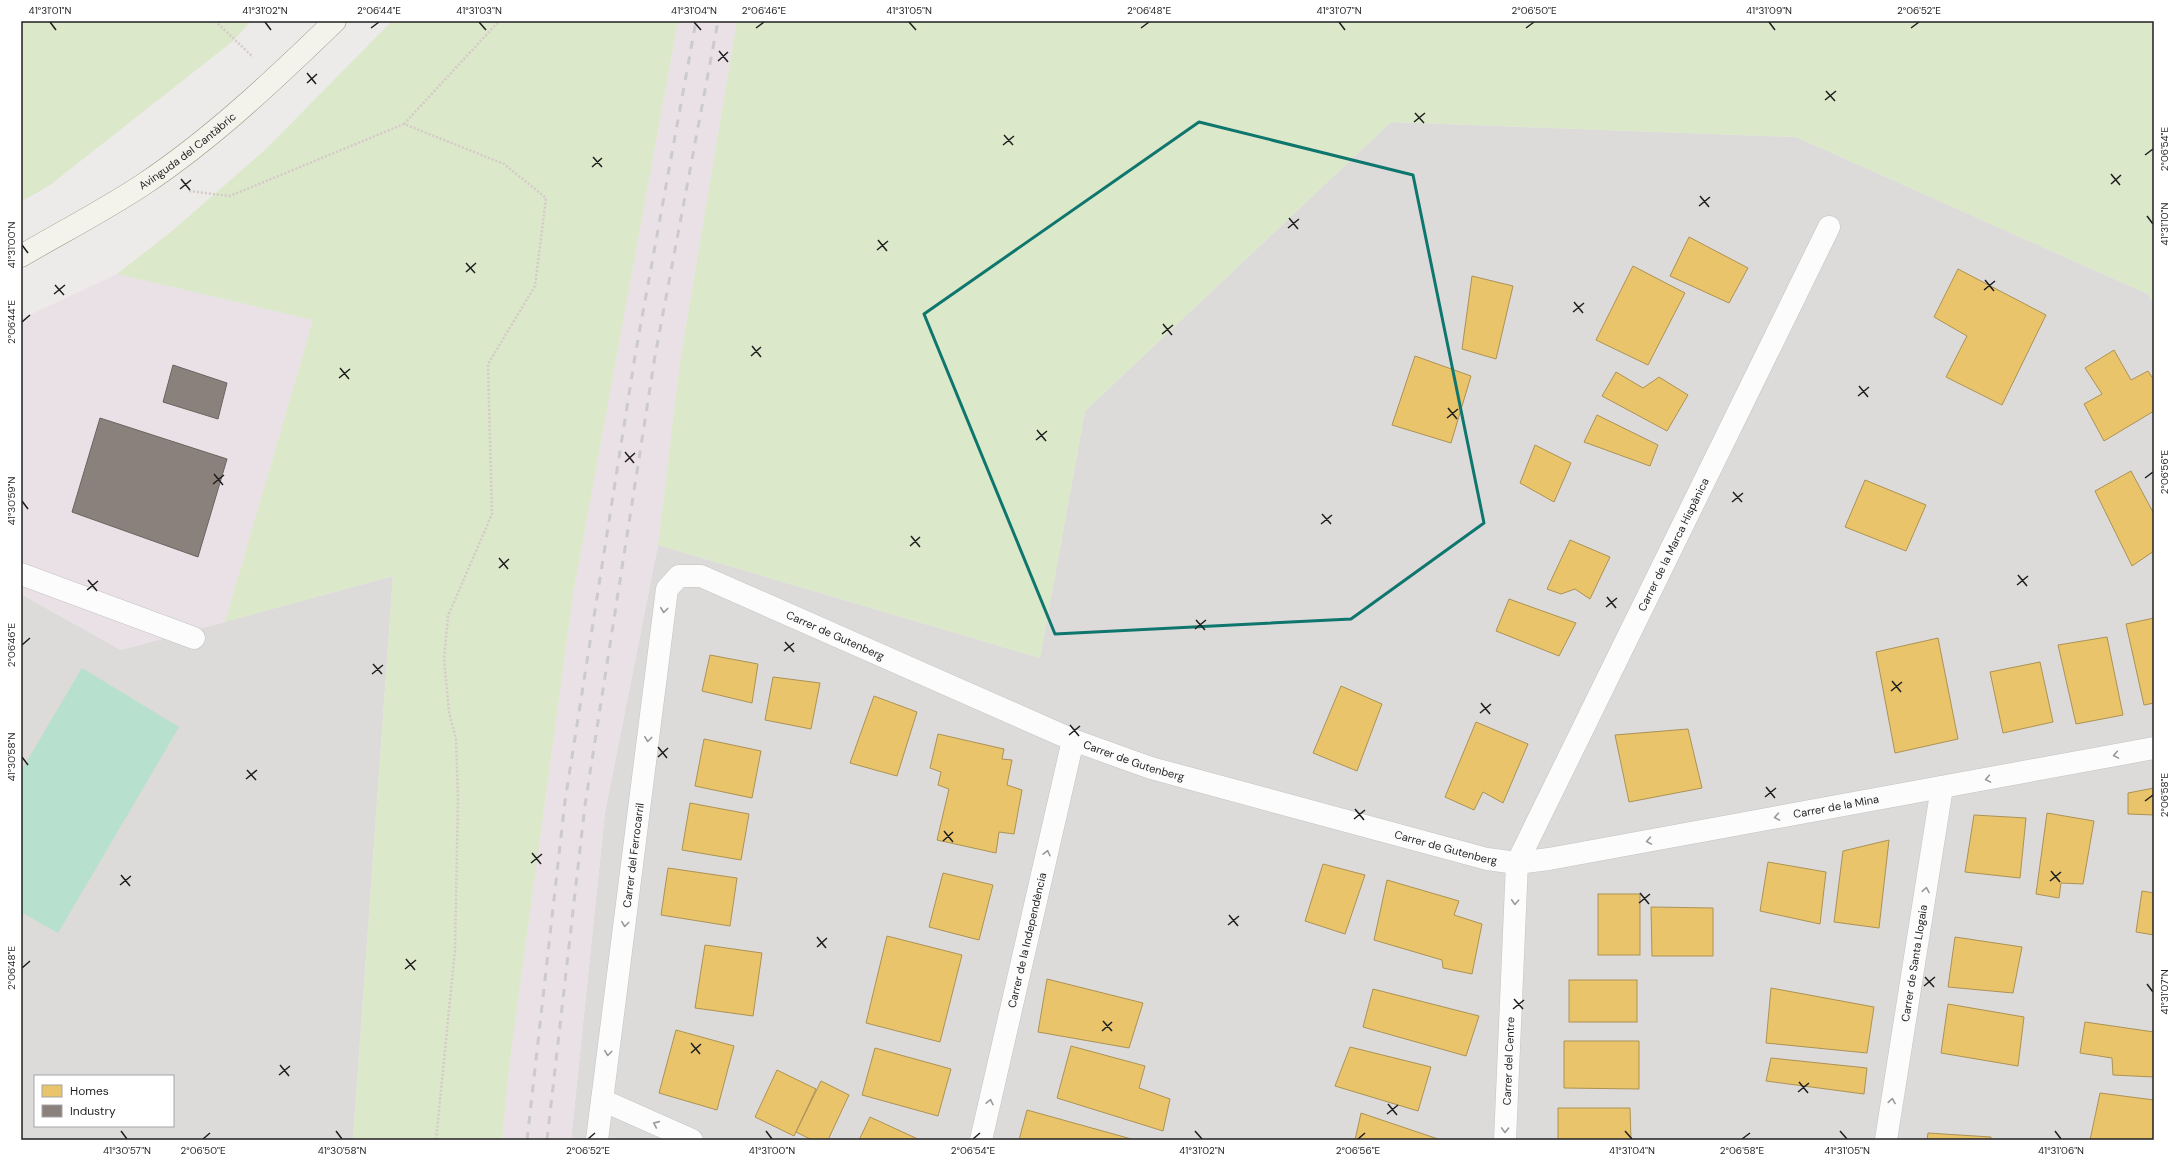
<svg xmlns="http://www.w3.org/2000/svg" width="2175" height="1161" font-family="'DM Sans',sans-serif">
	<rect width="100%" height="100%" fill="#edebe9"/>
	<g fill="#dcdbda" fill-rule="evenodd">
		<path d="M1391,122L1796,137L2148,294L2154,305V1140H571L605,812L658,545L1040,658L1085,411Z"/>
		<path d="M393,576L353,1140H21V594L121,650ZM35,1076H173V1126H35Z"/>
	</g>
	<g fill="#eae1e7">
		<path d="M678,21H737L680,362L658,545L605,812L571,1140H502L510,1060L573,595Z"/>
		<path d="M117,274L313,320L225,622L121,650L21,594V319Z"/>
	</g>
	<g fill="#dbe8ca">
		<path d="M21,21H251L233,41L50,185L21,202Z"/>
		<path d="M392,21H678L573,595L510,1060L502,1140H353L393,576L225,622L313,320L117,274L172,231L266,149Z"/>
		<path d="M737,21H2154V305L2148,294L1796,137L1391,122L1085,411L1040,658L658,545L680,362Z"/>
	</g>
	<path fill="#b8e0ce" d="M82,668L179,727L58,933L21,912V771Z"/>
	<g fill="#e9c46a" stroke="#ac9254">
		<path d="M1689,237L1748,268L1729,303L1670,276Z"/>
		<path d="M1633,266L1685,293L1648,365L1596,340Z"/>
		<path d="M1958,269L2046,315L2002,405L1946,377L1967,336L1934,317Z"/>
		<path d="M1472,276L1513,286L1496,359L1462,349Z"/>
		<path d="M2114,350L2131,380L2148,371L2154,380V411L2104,441L2084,404L2102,394L2085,368Z"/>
		<path d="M1415,356L1471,376L1451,443L1392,425Z"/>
		<path d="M1616,372L1643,388L1659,377L1688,395L1667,431L1602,396Z"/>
		<path d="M1597,415L1658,445L1650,466L1584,442Z"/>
		<path d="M1535,445L1571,463L1554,502L1520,483Z"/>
		<path d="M2131,471L2154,514V551L2132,566L2095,491Z"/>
		<path d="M1865,480L1926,505L1906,551L1845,527Z"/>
		<path d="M1570,540L1610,557L1590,599L1575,589L1561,594L1547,589Z"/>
		<path d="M1509,599L1576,623L1559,656L1496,631Z"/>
		<path d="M2154,618V703L2144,705L2126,624Z"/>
		<path d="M2107,637L2123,715L2076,724L2058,645Z"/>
		<path d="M1938,638L1958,739L1895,753L1876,652Z"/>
		<path d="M710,655L758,664L752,703L702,691Z"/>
		<path d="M2040,662L2053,722L2003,733L1990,672Z"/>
		<path d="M773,677L820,683L811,729L765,720Z"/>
		<path d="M1341,686L1382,704L1357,771L1313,753Z"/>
		<path d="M874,696L917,712L897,776L850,763Z"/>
		<path d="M1476,722L1528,744L1503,803L1483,792L1474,810L1445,797Z"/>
		<path d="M1688,729L1702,788L1629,802L1615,735Z"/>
		<path d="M938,734L1004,749L1002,759L1012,760L1007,785L1022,790L1014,834L999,832L996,853L937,840L949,789L938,785L941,772L930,768Z"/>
		<path d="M704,739L761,751L752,798L695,786Z"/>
		<path d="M2154,788V815L2128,814V793Z"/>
		<path d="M690,803L749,814L741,860L682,850Z"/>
		<path d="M2047,813L2094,821L2083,884L2061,883L2059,898L2036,894Z"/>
		<path d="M1974,815L2026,818L2020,878L1965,872Z"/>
		<path d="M1889,840L1879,928L1834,922L1843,851Z"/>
		<path d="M1768,862L1826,872L1820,924L1760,911Z"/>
		<path d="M1323,864L1365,875L1345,934L1305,921Z"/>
		<path d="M668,868L737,878L730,926L661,915Z"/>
		<path d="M943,873L993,885L979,940L929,927Z"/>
		<path d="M1387,880L1459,901L1454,915L1482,924L1472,974L1443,968L1442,960L1374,940Z"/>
		<path d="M2142,891L2154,893V935L2136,932Z"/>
		<rect x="1598" y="894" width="42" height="61"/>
		<path d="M1651,907L1713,908V956H1652Z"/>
		<path d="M887,936L962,955L940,1042L866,1023Z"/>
		<path d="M1955,937L2022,947L2013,993L1948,987Z"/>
		<path d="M705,945L762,953L753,1016L695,1008Z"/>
		<path d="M1047,979L1143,1003L1129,1048L1038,1032Z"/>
		<rect x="1569" y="980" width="68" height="42"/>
		<path d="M1771,988L1874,1007L1867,1053L1766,1043Z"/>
		<path d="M1373,989L1479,1016L1466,1056L1363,1027Z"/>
		<path d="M1948,1004L2024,1017L2018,1066L1941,1053Z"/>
		<path d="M2085,1022L2154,1032V1077L2113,1075L2112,1058L2080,1053Z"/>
		<path d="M676,1030L734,1046L717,1110L659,1093Z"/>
		<path d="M1564,1041H1639V1089L1564,1088Z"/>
		<path d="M1071,1046L1145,1066L1139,1088L1170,1099L1163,1131L1057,1098Z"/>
		<path d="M1350,1047L1431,1067L1418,1111L1335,1086Z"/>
		<path d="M875,1048L951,1069L938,1116L862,1095Z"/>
		<path d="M1771,1058L1867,1068L1864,1094L1766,1081Z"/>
		<path d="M777,1070L816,1089L794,1136L755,1117Z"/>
		<path d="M821,1081L849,1095L828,1140H812L796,1132Z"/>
		<path d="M2100,1093L2154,1100V1140H2090Z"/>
		<path d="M1558,1108H1630L1631,1140H1558Z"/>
		<path d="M1027,1110L1135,1140H1019Z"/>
		<path d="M1361,1113L1441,1140H1355Z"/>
		<path d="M870,1117L920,1140H859Z"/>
		<path d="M1928,1133L1991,1137V1140H1927Z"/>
	</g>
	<g fill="#8a817c" stroke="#6a6460">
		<path d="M173,365L227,383L218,419L163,402Z"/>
		<path d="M100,418L227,459L198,557L72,512Z"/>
	</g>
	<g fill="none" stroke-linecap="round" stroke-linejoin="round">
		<g stroke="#c4c3c2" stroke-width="23">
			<g id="street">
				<path d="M21,574L194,638"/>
				<path d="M602,1100L692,1140"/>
				<path id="s1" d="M597,1140L667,589L679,576H701L1073,740L1151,768L1487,859L1517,863L1549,859L2154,748"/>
				<path id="s2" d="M981,1140L1073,740"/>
				<path id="s3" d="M1505,1140L1517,863L1829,227"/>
				<path id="s4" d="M1886,1140L1942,787"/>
			</g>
		</g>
		<g stroke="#949582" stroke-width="23">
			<g id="secondary">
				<path id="s5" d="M21,256C62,232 105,210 144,184C213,138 275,79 335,21"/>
			</g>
		</g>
		<g stroke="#d6cac8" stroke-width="2.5" stroke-dasharray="2 2" stroke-linecap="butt">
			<path d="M215,21L253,57"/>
			<path d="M404,124L499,21"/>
			<path d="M2154,157V176"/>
			<path d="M189,191L230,196L404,124L504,164L546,198L535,286L488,364L492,514L448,616L444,659L449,712L456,739L458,799L455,950L436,1140"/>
		</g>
		<use href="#street" stroke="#fcfcfc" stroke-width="22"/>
		<use href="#secondary" stroke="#f3f3ec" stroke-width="22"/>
		<g stroke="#cbcbca" stroke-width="3" stroke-dasharray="8 8" stroke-linecap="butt">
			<path d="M527,1140L565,801L635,356L696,21"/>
			<path d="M547,1140L585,805L655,356L718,21"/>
		</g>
	</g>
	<defs><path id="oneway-chevron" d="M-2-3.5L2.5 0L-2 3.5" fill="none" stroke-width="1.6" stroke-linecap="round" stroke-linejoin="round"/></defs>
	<g stroke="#999">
		<use href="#oneway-chevron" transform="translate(664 610) rotate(97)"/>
		<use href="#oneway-chevron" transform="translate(648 739) rotate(97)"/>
		<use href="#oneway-chevron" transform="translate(2116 755) rotate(170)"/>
		<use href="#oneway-chevron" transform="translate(1988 779) rotate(170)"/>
		<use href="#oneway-chevron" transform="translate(1777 817) rotate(170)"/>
		<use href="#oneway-chevron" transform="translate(1649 841) rotate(170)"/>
		<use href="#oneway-chevron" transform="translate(1047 853) rotate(-77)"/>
		<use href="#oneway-chevron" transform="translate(1926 890) rotate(-81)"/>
		<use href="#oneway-chevron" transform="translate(1515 902) rotate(93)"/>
		<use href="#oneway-chevron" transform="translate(625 924) rotate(97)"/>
		<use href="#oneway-chevron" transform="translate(608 1053) rotate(97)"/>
		<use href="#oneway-chevron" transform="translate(1892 1101) rotate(-81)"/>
		<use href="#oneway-chevron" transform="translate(990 1102) rotate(-77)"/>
		<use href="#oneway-chevron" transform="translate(656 1124) rotate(-156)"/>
		<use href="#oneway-chevron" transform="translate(1505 1130) rotate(92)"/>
	</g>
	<path fill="none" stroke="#0f766e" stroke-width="3" stroke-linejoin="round" d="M1199,122L1413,175L1484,523L1351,619L1055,634L924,314Z"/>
	<path fill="none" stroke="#1f1f1f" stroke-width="1.5" d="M50,22L56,30M265,22L271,30M479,22L486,30M694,22L701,30M909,22L916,30M1339,22L1345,30M1769,22L1775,30M371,28L379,22M756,28L764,22M1141,28L1149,22M1526,28L1534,22M1911,28L1919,22M719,51L728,62M718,61L728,52M307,73L316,84M307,83L317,74M1826,91L1835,101M1825,100L1836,91M1415,113L1424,123M1414,122L1425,113M1004,135L1013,145M1003,145L1014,136M2145,155L2153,149M593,157L602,167M592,167L602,158M2111,174L2120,185M181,179L190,190M2111,184L2121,175M180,189L191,180M1700,196L1709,207M1699,206L1710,197M2147,216L2153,224M1289,218L1298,229M1288,228L1299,219M878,240L887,251M22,245L28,253M877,250L888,241M466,263L475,273M466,272L476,263M1985,280L1994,291M55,285L64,295M1984,290L1995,281M54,294L65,285M1574,302L1583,313M1573,312L1584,303M22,322L30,315M1163,324L1172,335M1162,334L1173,325M752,346L761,357M751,356L761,347M340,368L349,379M339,378L350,369M1859,386L1868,397M1858,396L1869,387M1448,408L1457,419M1447,418L1458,409M1037,430L1046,441M1036,440L1047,431M625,452L634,463M625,462L635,453M214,474L223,485M2145,478L2153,472M213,484L224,475M1733,492L1742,502M22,501L28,509M1732,502L1743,493M1322,514L1331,524M1321,524L1332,515M911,536L920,547M910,546L920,537M499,558L508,569M499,568L509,559M2018,575L2027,586M88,580L97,591M2017,585L2028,576M87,590L98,581M1607,597L1616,608M1606,607L1617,598M1196,620L1205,630M1195,629L1206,620M785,642L794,652M22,645L30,638M784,651L794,643M373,664L382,674M372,674L383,665M1892,681L1901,692M1891,691L1902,682M1481,703L1490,714M1480,713L1491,704M1070,725L1079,736M1069,735L1080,726M658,747L667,758M22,757L28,765M658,757L668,748M247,770L256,780M246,779L257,770M1766,787L1775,798M1765,797L1776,788M2145,801L2153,795M1355,809L1364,820M1354,819L1365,810M944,831L953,842M943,841L953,832M532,853L541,864M531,863L542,854M2051,871L2060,882M121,875L130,886M2050,881L2061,872M120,885L131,876M1640,893L1649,904M1639,903L1650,894M1229,915L1238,926M1228,925L1239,916M817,937L826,948M817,947L827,938M406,959L415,970M22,968L30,961M405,969L416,960M1925,977L1934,987M2147,984L2153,992M1924,986L1935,977M1514,999L1523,1009M1513,1009L1524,1000M1103,1021L1112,1031M1102,1031L1112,1022M691,1043L700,1054M691,1053L701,1044M280,1065L289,1076M279,1075L290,1066M1799,1082L1808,1093M1798,1092L1809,1083M1388,1104L1397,1115M1387,1114L1398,1105M121,1131L127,1139M336,1131L342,1139M766,1131L772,1139M1195,1131L1202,1139M1625,1131L1632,1139M1840,1131L1847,1139M2055,1131L2061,1139M203,1139L210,1133M588,1139L595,1133M973,1139L980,1133M1358,1139L1365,1133M1742,1139L1750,1133"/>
	<g text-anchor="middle" stroke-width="4" stroke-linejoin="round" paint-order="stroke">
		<g font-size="11" fill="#1f1f1f" stroke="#fff">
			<text dy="4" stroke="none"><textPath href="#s5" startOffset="197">Avinguda del Cantàbric</textPath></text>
			<text dy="4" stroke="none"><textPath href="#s3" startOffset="632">Carrer de la Marca Hispànica</textPath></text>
			<text dy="4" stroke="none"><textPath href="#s1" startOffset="742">Carrer de Gutenberg</textPath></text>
			<text dy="4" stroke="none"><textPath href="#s1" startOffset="1066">Carrer de Gutenberg</textPath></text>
			<text dy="4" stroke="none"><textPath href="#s1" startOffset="1787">Carrer de la Mina</textPath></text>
			<text dy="4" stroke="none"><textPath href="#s1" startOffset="1390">Carrer de Gutenberg</textPath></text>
			<text dy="4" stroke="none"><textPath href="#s1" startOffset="287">Carrer del Ferrocarril</textPath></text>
			<text dy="4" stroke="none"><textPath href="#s2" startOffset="205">Carrer de la Independència</textPath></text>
			<text dy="4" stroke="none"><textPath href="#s4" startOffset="179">Carrer de Santa Llogaia</textPath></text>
			<text dy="4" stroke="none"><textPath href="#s3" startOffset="79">Carrer del Centre</textPath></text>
		</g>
	</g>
	<rect width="2175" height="1161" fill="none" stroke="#ffffff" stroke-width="44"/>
	<rect x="34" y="1075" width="140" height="52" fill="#ffffff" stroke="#a5a5a5"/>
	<rect x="42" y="1085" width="20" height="12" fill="#e9c46a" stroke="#a5a5a5"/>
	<text x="70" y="1095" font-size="12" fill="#1f1f1f">Homes</text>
	<rect x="42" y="1105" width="20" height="12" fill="#8a817c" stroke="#a5a5a5"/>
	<text x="70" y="1115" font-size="12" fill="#1f1f1f">Industry</text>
	<rect x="22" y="22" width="2131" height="1117" fill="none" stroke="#1f1f1f" stroke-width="1.5"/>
	<g font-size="10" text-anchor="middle" fill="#1f1f1f">
		<text x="50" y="14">41°31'01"N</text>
		<text x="265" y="14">41°31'02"N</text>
		<text x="379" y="14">2°06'44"E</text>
		<text x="479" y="14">41°31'03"N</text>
		<text x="694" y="14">41°31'04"N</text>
		<text x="764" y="14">2°06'46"E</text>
		<text x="909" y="14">41°31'05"N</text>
		<text x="1149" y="14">2°06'48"E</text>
		<text x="1339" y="14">41°31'07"N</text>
		<text x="1534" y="14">2°06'50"E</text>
		<text x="1769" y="14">41°31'09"N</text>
		<text x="1919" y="14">2°06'52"E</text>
		<text transform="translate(2164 149) rotate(-90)" y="4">2°06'54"E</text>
		<text transform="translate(2164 224) rotate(-90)" y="4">41°31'10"N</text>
		<text transform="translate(11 245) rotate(-90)" y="4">41°31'00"N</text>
		<text transform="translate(11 322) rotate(-90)" y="4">2°06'44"E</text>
		<text transform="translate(2164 472) rotate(-90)" y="4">2°06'56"E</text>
		<text transform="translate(11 501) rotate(-90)" y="4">41°30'59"N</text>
		<text transform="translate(11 645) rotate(-90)" y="4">2°06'46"E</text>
		<text transform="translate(11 757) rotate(-90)" y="4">41°30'58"N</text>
		<text transform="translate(2164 795) rotate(-90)" y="4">2°06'58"E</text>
		<text transform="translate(11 968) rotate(-90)" y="4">2°06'48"E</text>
		<text transform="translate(2164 992) rotate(-90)" y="4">41°31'07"N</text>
		<text x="127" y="1154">41°30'57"N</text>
		<text x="203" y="1154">2°06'50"E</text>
		<text x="342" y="1154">41°30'58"N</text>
		<text x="588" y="1154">2°06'52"E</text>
		<text x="772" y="1154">41°31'00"N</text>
		<text x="973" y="1154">2°06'54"E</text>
		<text x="1202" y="1154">41°31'02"N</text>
		<text x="1358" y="1154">2°06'56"E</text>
		<text x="1632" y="1154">41°31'04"N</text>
		<text x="1742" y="1154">2°06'58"E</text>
		<text x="1847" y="1154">41°31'05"N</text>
		<text x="2061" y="1154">41°31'06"N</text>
	</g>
</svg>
